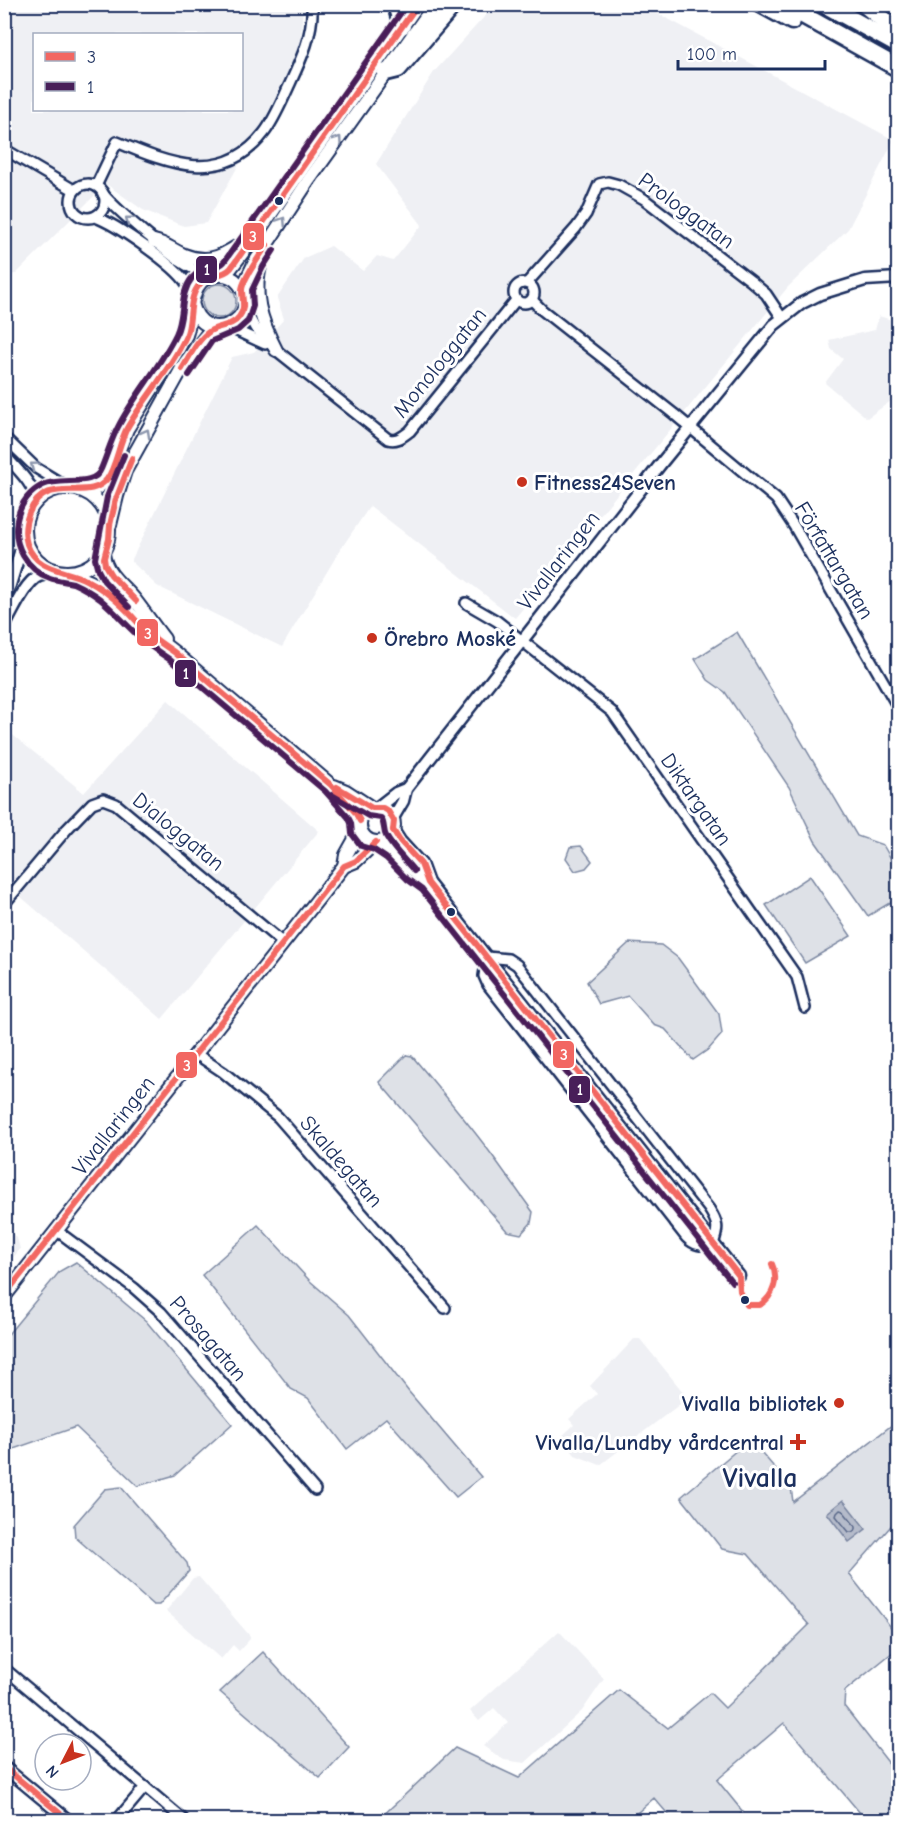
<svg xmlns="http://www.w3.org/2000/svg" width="903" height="1825" font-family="'Comic Neue',sans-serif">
	<rect width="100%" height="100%" fill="#fff"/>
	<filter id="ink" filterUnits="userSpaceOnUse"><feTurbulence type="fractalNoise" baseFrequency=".0167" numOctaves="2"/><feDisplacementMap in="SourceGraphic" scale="12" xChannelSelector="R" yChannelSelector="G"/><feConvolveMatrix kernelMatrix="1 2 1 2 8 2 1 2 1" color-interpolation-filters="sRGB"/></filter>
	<g filter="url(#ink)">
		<g fill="#eff0f4" fill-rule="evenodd">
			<path d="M4,5H303L300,48L269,111L206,223L184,226L143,210L106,184L16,274L5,275ZM34,34H242V110H34Z"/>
			<path d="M495,5H642L894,140L848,229L788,287L515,618L370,506L340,550L282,647L157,586L131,561L232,357L254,352L284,319L277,298L304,258L331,246L363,271L377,256L393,261L422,225L376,164L434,72Z"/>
			<path d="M879,316L898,322V396L867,418L825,383L843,359L831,349L829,340L875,330Z"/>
			<path d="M168,700L319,831L162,1019L5,883L4,728L84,793Z"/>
			<path d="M5,1228L17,1238L20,1249L5,1268Z"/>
			<path d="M634,1339H640L688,1398L600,1465L575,1455L561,1437L574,1425L569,1419L597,1394L590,1386Z"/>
			<path d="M199,1577L250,1636V1639L239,1651L233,1645L221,1659L166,1611L193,1578Z"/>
			<path d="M559,1631L604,1679L582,1711L525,1763L504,1760L483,1746L508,1723L494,1708L479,1721L470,1711Z"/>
		</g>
		<g fill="#dee1e7" stroke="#7c88a2" stroke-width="1.5">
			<circle cx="219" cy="301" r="17"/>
			<path d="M737,632L857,836L883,845L898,871V898L868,916L815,841L789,787L725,692L708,680L695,659Z"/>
			<path d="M581,846L592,861L586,868L575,871L566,858L570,847Z"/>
			<path d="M810,876L851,936L805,963L766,905Z"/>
			<path d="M629,943L661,945L678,958L719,1014L722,1034L709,1049L693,1060L665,1029L654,1025L628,996L599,1004L587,982Z"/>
			<path d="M406,1055L412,1056C439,1088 467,1121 492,1155C506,1174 519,1193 533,1212L531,1223L521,1234L507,1231L379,1082Z"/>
			<path d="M258,1225L310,1281L349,1315L409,1392L481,1477L456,1497L386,1418L347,1449L308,1398L291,1389L202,1275Z"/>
			<path d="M76,1262L146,1321L232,1424L175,1475L138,1486L76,1427L5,1452V1338L60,1271Z"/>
			<path d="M892,1425L898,1428V1518L849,1574L898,1636V1648L845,1691L844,1706L898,1775V1820H866L784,1723L717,1780L743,1812L733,1820H673L654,1798L629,1820H378L455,1748L519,1778L619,1690L668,1728L710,1693L725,1708L809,1625L748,1554L722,1549L681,1497L750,1439L791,1487L793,1502Z"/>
			<path d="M121,1487L187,1563L189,1571L159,1605H153L75,1537L74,1525L105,1489Z"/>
			<path d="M263,1652L349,1747L320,1778L220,1692Z"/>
		</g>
		<path fill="#b5bbca" stroke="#77839f" stroke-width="1.5" d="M843,1500L866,1529L849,1542L827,1513Z"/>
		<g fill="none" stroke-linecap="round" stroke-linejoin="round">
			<path stroke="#596789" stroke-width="1.5" d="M840,1510L843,1511L856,1527V1529L852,1532H849L836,1516L837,1513Z"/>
			<g stroke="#1b2f5e" stroke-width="14">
				<g id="minor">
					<path d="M4,149L74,190"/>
					<circle cx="88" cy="201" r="17"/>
					<path d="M96,186L117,142C169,164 223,186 264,133C274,120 281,103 288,88C300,62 314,34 312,4"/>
					<path d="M103,194C116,209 130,220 145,233C166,251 184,268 211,276"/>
					<path d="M95,217C116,224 175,265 187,284C189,288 191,292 193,297"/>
					<circle cx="524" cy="293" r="10"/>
					<path d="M527,283L576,228L586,214L599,184L608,182L619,185L644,199L751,281L766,294L782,318"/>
					<path d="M532,300L542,310L674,414L776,499L794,526L898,707"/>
					<path d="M244,307L255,328L276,350L388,439C397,442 403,436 410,431L516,300"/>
					<path d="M226,326L265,344"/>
					<path d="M4,437L36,468L69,488"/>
					<path d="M4,454C17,470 32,481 36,501"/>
					<path d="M466,603L497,621L612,712L797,977L805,1008"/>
					<path d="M4,904L67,829L92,803L103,799L116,804L283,943"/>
					<path d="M487,957L508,959L517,965L709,1209C718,1223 719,1228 713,1244C701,1246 695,1246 686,1237L488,985L484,976Z"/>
					<path d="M196,1054L223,1072L278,1117L445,1308"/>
					<path d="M56,1230L134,1288L161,1312L315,1490"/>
					<path d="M5,1669L184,1820"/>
					<path d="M117,1820L145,1787"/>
				</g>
			</g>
			<g stroke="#1b2f5e" stroke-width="15">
				<g id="tertiary">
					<path d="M4,597L10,585L25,536"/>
					<path d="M4,627C12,613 25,582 39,576C47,573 55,573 63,573"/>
					<path d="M378,807L396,793L406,789"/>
					<path d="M393,818L403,801L406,789L663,461L774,325L802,303L820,294L865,280L898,278"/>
					<path d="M393,830L400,841L421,864L428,883L739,1276"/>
					<path d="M378,842C396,855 410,870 428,883"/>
					<path d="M4,1767L68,1820"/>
				</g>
			</g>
			<g stroke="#1b2f5e" stroke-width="16">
				<g id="secondary">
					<path d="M154,241C167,244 172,250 184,255C211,266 228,253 250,238"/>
					<path d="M262,260C251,292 261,321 276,350"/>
					<path d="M223,275L231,268L256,235L418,4"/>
					<path d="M242,289L255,262L309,180L435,4"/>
					<circle cx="67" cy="530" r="42"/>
					<path d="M84,491L97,488L107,480L127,429L186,335C194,314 187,276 218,275C226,274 234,278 239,284C266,316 204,352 192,303"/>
					<path d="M110,525L117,496L125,471L185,363L208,333L217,327"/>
					<path d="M103,554C106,575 123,585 135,600C145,613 154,626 164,639"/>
					<path d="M70,573L91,582L117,600L148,632L174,652L331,785L355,812L360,821"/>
					<path d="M334,786L346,791L372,808"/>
					<circle cx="377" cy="825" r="17"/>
					<path d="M344,866L346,855L360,830"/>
					<path d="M4,1297L344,866L356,861L376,842"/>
				</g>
			</g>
			<g stroke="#1b2f5e" stroke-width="21">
				<g id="motorway">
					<path d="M395,4L398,11L402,26"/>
					<path d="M761,4L792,21"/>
					<path d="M783,4L898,68"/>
					<path d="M824,4L898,45"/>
					<path d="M864,4L898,32"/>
					<path d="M386,72L398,69L454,4"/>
				</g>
			</g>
			<use href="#minor" stroke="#fff" stroke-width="9"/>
			<use href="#tertiary" stroke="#fff" stroke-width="10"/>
			<use href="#secondary" stroke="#fff" stroke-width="12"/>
			<use href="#motorway" stroke="#fff" stroke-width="16"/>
			<g stroke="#fff" stroke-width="10">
				<g id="bus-1">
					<path d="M182,369C190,356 197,340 210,331C219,325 232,327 239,317C246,308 242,300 242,290C242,280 261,254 267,245"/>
					<path d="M132,458L116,499L110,525L109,539L104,558L105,565L111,575L136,601"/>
					<path d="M337,787L372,808H383L388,811L394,821L393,830"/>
					<path d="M360,821L355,812L331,785L174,652C165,646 156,640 148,633C139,625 132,615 123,607C112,596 100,587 86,580C65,569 37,572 27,544C24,534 25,523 29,513C47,471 88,504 107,479C116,467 119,443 127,428C145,397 171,369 186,336C193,320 187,298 200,284C208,273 222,278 231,268L418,4"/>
					<path d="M393,830L400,841L421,864L428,883L739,1276"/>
					<path d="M739,1276L740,1291L747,1305H760C774,1296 779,1279 772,1264"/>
					<path d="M4,1296L344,866L356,861L376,842"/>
					<path d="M4,1767L68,1820"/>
				</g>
			</g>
			<g stroke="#fff" stroke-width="10">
				<g id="bus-2">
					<path d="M407,4L224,262C216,271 202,266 192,278C179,294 185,316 176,334C160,367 135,394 118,427C111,440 107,455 101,469C94,488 61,476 43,485C29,492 20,505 17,520C12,545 27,570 50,578C58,581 66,581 73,583C82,587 92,593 100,599C116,612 128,628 143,640C151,647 160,653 169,659L325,791L348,817L351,823L352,834L361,846L374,850L386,858L407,879L422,890L732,1282"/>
					<path d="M189,375L212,341L238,330L248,321L253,306L252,290L263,267L274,250"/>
					<path d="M124,455L107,497L95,559L98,570L104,581L129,607"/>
					<path d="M332,795L368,816L381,818C385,824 383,830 386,836C393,849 405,860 414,871"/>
				</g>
			</g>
			<use href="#bus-1" stroke="#f26762" stroke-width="6"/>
			<use href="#bus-2" stroke="#481f59" stroke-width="6"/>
		</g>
		<defs><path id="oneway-chevron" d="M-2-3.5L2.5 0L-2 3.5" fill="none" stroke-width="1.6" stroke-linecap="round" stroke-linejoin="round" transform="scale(1.5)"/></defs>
		<g stroke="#8d97ae">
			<use href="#oneway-chevron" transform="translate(338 140) rotate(-55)"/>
			<use href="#oneway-chevron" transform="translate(129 220) rotate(-141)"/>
			<use href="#oneway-chevron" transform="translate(282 221) rotate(-57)"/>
			<use href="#oneway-chevron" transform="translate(146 433) rotate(-61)"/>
			<use href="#oneway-chevron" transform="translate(34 466) rotate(-143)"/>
		</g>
	</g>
	<g fill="#1b2f5e" stroke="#fff" stroke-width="2">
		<circle cx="279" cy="201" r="5"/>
		<circle cx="451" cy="912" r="5"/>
		<circle cx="745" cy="1300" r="5"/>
	</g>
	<g fill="#c8321e" stroke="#fff" stroke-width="2">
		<circle cx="522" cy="482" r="6"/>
		<circle cx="372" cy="638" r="6"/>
		<circle cx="839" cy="1403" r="6"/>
		<path d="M795 1433h6v6h6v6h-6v6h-6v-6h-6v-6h6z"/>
	</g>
	<g text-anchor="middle" stroke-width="6" stroke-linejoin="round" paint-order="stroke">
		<g font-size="22" fill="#1b2f5e" stroke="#fff">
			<text transform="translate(687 210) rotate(36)" y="8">Prologgatan</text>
			<text transform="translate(439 362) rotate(-51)" y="8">Monologgatan</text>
			<text transform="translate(558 560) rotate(-52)" y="8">Vivallaringen</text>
			<text transform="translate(835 560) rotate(59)" y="8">Författargatan</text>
			<text transform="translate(697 799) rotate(55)" y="8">Diktargatan</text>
			<text transform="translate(179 831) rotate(39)" y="8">Dialoggatan</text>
			<text transform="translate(113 1125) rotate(-52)" y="8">Vivallaringen</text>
			<text transform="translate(342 1161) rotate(49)" y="8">Skaldegatan</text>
			<text transform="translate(209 1338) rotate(49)" y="8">Prosagatan</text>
		</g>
		<g font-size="22" font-weight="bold" fill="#1b2f5e" stroke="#fff" text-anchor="start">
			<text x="534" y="490">Fitness24Seven</text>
			<text x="384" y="646">Örebro Moské</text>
			<text x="827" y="1411" text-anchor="end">Vivalla bibliotek</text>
			<text x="784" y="1450" text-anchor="end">Vivalla/Lundby vårdcentral</text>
		</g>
		<g font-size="28" font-weight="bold" fill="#1b2f5e" stroke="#fff">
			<text x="760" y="1487">Vivalla</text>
		</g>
	</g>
	<g stroke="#fff" stroke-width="2">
		<rect x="242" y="222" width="23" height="29" rx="6" fill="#f26762"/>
		<rect x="195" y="255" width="23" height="29" rx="6" fill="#481f59"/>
		<rect x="136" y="618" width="23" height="29" rx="6" fill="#f26762"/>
		<rect x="174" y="659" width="23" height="29" rx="6" fill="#481f59"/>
		<rect x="552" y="1040" width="23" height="29" rx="6" fill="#f26762"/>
		<rect x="175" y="1051" width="23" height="28" rx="6" fill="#f26762"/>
		<rect x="568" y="1075" width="23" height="29" rx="6" fill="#481f59"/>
	</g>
	<g font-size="16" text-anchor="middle" font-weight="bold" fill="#fff">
		<text x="253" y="242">3</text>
		<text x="207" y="275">1</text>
		<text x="148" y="639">3</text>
		<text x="186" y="679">1</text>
		<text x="564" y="1060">3</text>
		<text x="187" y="1071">3</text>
		<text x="580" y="1095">1</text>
	</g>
	<rect width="903" height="1825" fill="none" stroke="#fff" stroke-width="24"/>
	<rect x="12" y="12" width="879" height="1801" fill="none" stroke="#1b2f5e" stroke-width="2" filter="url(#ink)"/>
	<rect x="33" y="33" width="210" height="78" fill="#ffffff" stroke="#a4acbf" stroke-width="1.5"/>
	<rect x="45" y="52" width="30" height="9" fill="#f26762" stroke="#a4acbf" stroke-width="1.5"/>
	<text x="87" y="63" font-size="18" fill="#1b2f5e">3</text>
	<rect x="45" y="82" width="30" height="9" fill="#481f59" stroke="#a4acbf" stroke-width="1.5"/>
	<text x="87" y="93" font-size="18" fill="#1b2f5e">1</text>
	<g transform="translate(63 1762) rotate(228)"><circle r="28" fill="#ffffff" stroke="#a4acbf" stroke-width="1.5"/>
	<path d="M0-4.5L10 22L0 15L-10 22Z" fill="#c8321e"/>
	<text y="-9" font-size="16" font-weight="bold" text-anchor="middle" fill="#1b2f5e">N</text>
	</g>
	<path d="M678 60v9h147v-9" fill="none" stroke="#1b2f5e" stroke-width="3"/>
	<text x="687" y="60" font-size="18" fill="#1b2f5e" stroke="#ffffff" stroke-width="4.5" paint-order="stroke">100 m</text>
</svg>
